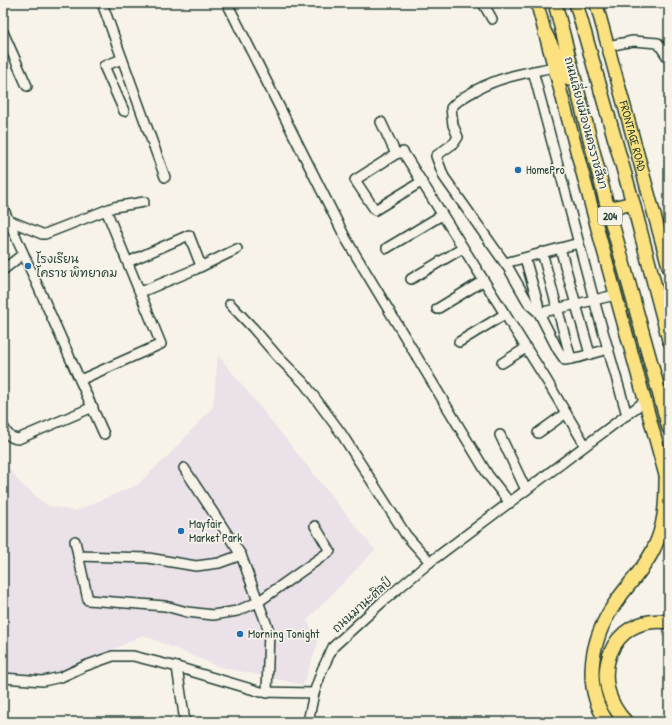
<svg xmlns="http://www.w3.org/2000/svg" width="672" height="725" font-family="'Patrick Hand','Playpen Sans Thai',sans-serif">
	<rect width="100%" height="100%" fill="#f7f3e8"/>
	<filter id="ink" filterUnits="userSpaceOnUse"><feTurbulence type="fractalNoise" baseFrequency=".025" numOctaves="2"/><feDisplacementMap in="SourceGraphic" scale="8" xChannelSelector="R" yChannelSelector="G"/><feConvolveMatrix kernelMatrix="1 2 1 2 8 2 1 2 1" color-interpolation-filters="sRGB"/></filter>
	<g filter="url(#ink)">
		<path fill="#ebe1e8" d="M218,355L375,550L307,620L318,643L303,685L217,666L143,635L60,675L43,678L3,675V461L21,484L48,506L75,511L137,485L166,458L213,407Z"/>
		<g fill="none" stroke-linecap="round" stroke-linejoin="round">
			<g stroke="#1f3d34" stroke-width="12">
				<g id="minor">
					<path d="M102,3L165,177"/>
					<path d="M227,3L346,239L488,475L510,503"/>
					<path d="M483,3L492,19"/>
					<path d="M3,32L27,86"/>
					<path d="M608,46L633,41L658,43L669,59"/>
					<path d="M122,59L104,66L124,111"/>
					<path d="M554,67C526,73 502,76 476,90C466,96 458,99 451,108L453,125L458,137L454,143L436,156L444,177L509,269L529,304L539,313L615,295"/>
					<path d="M533,71L594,300L627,415"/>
					<path d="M381,122L396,154L403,152L547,381L585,445"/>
					<path d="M396,154L355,180L375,210L421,182"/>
					<path d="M3,208L104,434"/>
					<path d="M8,220L42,234H45L114,207L144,202"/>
					<path d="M387,248L442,215"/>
					<path d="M560,248L590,354"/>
					<path d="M542,252L571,359"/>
					<path d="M525,258L538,304L539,313L558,350L565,360L580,357L608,349"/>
					<path d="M128,262L189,235L201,266"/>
					<path d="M505,263L579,243"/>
					<path d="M3,270L23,254"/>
					<path d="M411,279L463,248"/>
					<path d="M141,292L196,269L237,249"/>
					<path d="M230,304L253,328L277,356L304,383L341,433L406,535L430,562"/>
					<path d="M437,309L483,281"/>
					<path d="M459,342L505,314"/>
					<path d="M502,363L526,348"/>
					<path d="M80,380L161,344L106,210"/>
					<path d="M3,426C7,434 10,438 18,439L93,407"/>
					<path d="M538,433L566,413"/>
					<path d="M500,435L526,490"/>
					<path d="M184,468L241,555L269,631L267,693"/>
					<path d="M75,541L88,600L165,606L187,612L213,615L237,611L258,602L330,551L315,526"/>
					<path d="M78,556L148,558L196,566L219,563L241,555"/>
					<path d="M177,667L185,722"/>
					<path d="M3,678L43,681L61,677L85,666L113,656H133L177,667L261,692L314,693L322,670L333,647L381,603L430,562L645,401"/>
					<path d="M308,722L314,693"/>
				</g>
			</g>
			<g stroke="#1f3d34" stroke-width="15">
				<g id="major">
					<path d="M537,3L597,227L669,488"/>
					<path id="s1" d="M596,3L669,268"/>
				</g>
			</g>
			<g stroke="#1f3d34" stroke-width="16">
				<g id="highway">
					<path d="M555,3L608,209L669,428"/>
					<path d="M576,3L633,203L669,340"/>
					<path d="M545,33L569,79"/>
					<path d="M608,209L633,203"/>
					<path d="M607,722C582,686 591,639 614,605C626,586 645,569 654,548C665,526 666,503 666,480"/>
					<path d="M626,722C587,683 608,613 669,622"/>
				</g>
			</g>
			<use href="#minor" stroke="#f7f3e8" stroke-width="9"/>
			<use href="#major" stroke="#fbe180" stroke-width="12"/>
			<use href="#highway" stroke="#fbe180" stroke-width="13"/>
		</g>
	</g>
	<g fill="#1f6fb2" stroke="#f7f3e8" stroke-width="1.5">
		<circle cx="518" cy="170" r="4"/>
		<circle cx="28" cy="266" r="4"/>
		<circle cx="181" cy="531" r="4"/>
		<circle cx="240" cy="634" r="4"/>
	</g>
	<g text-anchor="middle" stroke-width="3.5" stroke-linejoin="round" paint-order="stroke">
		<rect fill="#f7f3e8" stroke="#60746a" stroke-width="1" x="598" y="207" width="24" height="18" rx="3"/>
		<g font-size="11" font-weight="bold" fill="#1f3d34">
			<text x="610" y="220">204</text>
		</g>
		<g font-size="12" fill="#1f3d34" stroke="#f7f3e8">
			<text transform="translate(586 123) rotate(75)" y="4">ถนนเลี่ยงเมืองนครราชสีมา</text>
			<text dy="4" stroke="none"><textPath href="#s1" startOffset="138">FRONTAGE ROAD</textPath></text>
			<text transform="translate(362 605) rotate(-42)" y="4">ถนนมานะศิลป์</text>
		</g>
		<g font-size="12" fill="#1f3d34" stroke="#f7f3e8" text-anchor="start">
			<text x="526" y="174">HomePro</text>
			<text x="36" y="263">โรงเรียน<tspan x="36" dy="14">โคราช พิทยาคม</tspan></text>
			<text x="189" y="528">Mayfair<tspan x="189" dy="14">Market Park</tspan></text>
			<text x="248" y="638">Morning Tonight</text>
		</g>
	</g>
	<rect width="672" height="725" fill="none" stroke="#f7f3e8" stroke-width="16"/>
	<rect x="8" y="8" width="656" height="709" fill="none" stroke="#1f3d34" stroke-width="1.5" filter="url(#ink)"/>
</svg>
